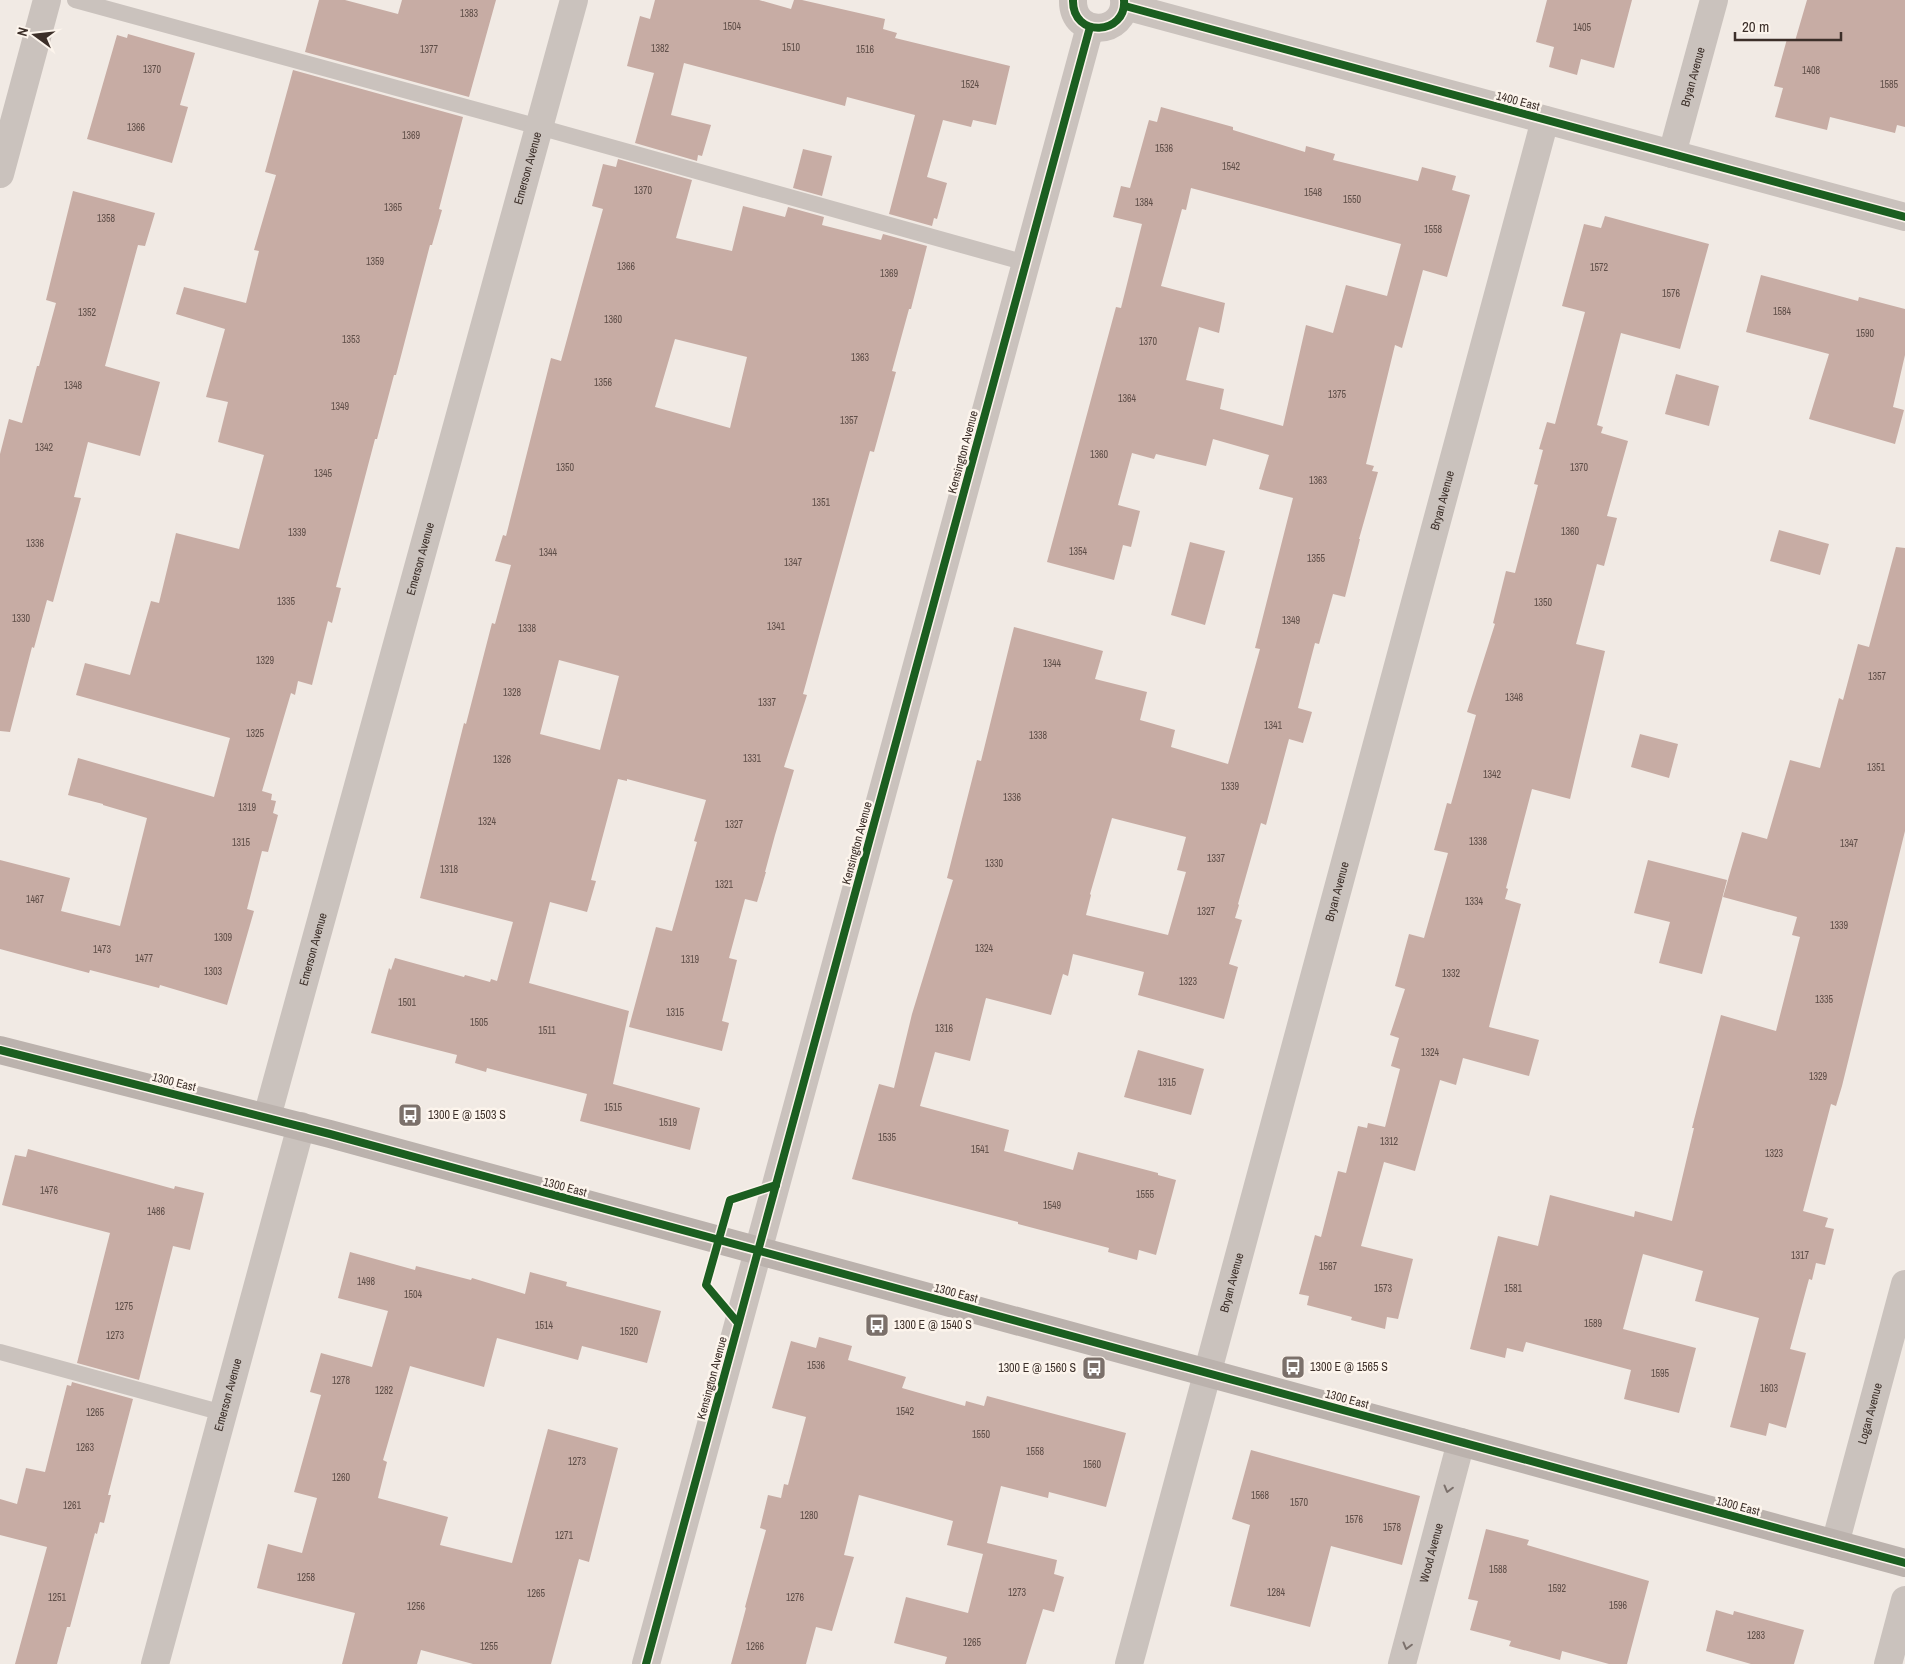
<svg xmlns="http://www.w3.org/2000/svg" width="1905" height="1664" font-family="'Archivo Narrow',sans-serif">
	<rect width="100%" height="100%" fill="#f1eae4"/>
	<g fill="#c7aca4" fill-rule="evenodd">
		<path d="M319,0H345L398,14L402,0H496L469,97L305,52Z"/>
		<path d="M655,0H759L791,9L794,0H802L885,19L883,29L897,33L895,38L1010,66L996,125L973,120L971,127L943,120L927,177L947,183L937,219L934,218L932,226L889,214L915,115L847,97L845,106L684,63L671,115L711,125L702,156L698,155L697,161L635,143L654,73L627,66L640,16L650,19Z"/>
		<path d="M1547,0H1632L1614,68L1581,59L1577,75L1549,67L1554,47L1536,42Z"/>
		<path d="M1807,0H1905V127L1897,125L1895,133L1830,117L1827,130L1775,117L1783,88L1774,86L1787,39L1795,41Z"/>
		<path d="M128,34L195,53L180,105L188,107L172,163L87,139L117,35L127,38Z"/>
		<path d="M293,70L463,117L439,209L442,210L432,245H430L396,375H394L377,439H375L336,587L341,588L332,623L328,621L312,685L298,681L295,695L291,693L262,791L272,794L271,800L276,801L273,813L278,815L268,852L262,851L247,909L254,911L227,1005L160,985L159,988L90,970L89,973L0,949V860L70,878L61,911L120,926L147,818L103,805V804L68,795L78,758L214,797L230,738L76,695L85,663L130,675L151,601L159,603L176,533L239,549L264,455L218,442L228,402L206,397L225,329L176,314L184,287L246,303L259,251L254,250L276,175L265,172Z"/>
		<path d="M1161,107L1233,127V130L1305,152L1306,146L1335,154L1333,160L1418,181L1422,167L1456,176L1452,190L1470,195L1447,277L1423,270L1402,348L1395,345L1366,464L1374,466L1372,471L1378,472L1359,539H1360L1345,597L1333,594L1319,644L1315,643L1298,708L1312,712L1303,743L1289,739L1266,825L1261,823L1238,904L1239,905L1235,918L1242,920L1229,964L1238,967L1224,1019L1138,995L1144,972L1073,954L1068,976L1063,974L1051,1015L986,998L970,1061L935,1052L920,1106L1009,1130L1004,1151L1073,1170L1078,1152L1158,1173V1175L1176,1180L1156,1255L1139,1250L1137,1260L1108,1252L1109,1248L1018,1224V1222L852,1179L879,1084L894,1088L912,1014L953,880L947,878L977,760L981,761L1014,627L1103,651L1095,679L1147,692L1140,720L1175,730L1171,747L1228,764L1260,649L1255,648L1293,498L1259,489L1269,455L1213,439L1206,466L1156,454L1154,459L1132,453L1118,505L1140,511L1131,547L1123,545L1114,580L1047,562L1116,307L1121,308L1142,224L1113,217L1121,186L1130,188L1149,120L1157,122ZM1191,188L1401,244L1387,296L1346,285L1333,333L1306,325L1283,426L1220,409L1224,389L1186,380L1199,327L1219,333L1225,303L1161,286L1182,209L1186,210ZM1112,818L1186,837L1177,870L1186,872L1168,935L1086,915L1091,895L1090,894Z"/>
		<path d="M803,149L832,156L822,196L793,188Z"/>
		<path d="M618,159L692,180L676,238L732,251L743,206L785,217L788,207L824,217L822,225L881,240L883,234L927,246L911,309H909L892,371L896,372L874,452L870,451L803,694L807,695L784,767L794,770L775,835L765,872H766L757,902L745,899L729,958L737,960L722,1021L729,1023L722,1051L629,1027L656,927L672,931L697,842L694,841L706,800L627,779V781L618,779L591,880L596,881L587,912L550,902L529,983L629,1011L613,1084L700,1108L690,1150L580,1121L587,1094L487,1068L486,1072L455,1063L457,1055L371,1033L389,968L391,970L395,958L464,977L465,975L490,982L491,979L497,981L513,922L420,898L464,723L466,724L492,623L495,624L511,565L495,561L503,535L506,536L551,358L561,361L581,288L603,209L592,206L603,164L616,167ZM675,339L747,357L730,428L655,407ZM559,660L619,676L600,750L540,734Z"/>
		<path d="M73,191L155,213L145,246L138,245L105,366L160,382L140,456L88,442L74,497L81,498L53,602L47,600L34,648L32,647L10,732L0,731V454L9,419L22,423L37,366H39L56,303L46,300Z"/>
		<path d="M1605,216L1709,244L1680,349L1621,333L1597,425L1603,427L1601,433L1628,441L1607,516L1617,518L1604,566L1597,564L1576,644L1605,651L1570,799L1532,789L1506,888L1508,889L1505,899L1521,904L1489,1027L1539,1040L1529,1076L1463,1058L1456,1085L1440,1080L1415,1171L1384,1162L1361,1246L1413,1259L1398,1319L1387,1317L1385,1329L1351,1320L1352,1317L1307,1305L1309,1296L1299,1294L1315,1235L1321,1237L1338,1171L1346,1173L1358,1126L1367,1128L1368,1123L1385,1127L1400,1069L1391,1066L1399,1038L1390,1035L1405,989L1395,986L1409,934L1424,938L1448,853L1434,850L1447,803L1451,804L1476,715L1467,712L1495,624L1493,623L1506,571L1515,573L1538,485L1534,484L1543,450L1539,449L1547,422L1555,424L1585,312L1562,306L1584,224L1601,228Z"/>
		<path d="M1761,275L1858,301L1859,297L1905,309V355L1893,407L1904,410L1895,444L1809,419L1829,354L1746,332Z"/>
		<path d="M1676,374L1719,386L1709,426L1665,414Z"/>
		<path d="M1779,530L1829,544L1820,575L1770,561Z"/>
		<path d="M1190,542L1225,551L1205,625L1171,615Z"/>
		<path d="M1896,547L1905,548V831L1842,1086L1836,1106L1831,1104L1803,1211L1828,1218L1825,1227L1834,1229L1825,1265L1816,1263L1812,1280L1809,1279L1790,1349L1806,1353L1786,1428L1769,1423L1766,1436L1730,1427L1759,1318L1695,1301L1703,1271L1643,1254L1623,1329L1696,1348L1679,1413L1624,1399L1631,1370L1526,1342L1523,1352L1507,1348L1505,1358L1470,1349L1498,1236L1538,1246L1550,1195L1634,1217L1635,1211L1672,1221L1694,1128H1692L1721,1015L1776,1031L1800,937L1792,935L1797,917L1723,897L1742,832L1767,839L1790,760L1820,768L1839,698L1843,700L1858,644L1869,647Z"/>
		<path d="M1640,734L1678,744L1669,778L1631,767Z"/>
		<path d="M1648,860L1727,880L1702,974L1659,963L1670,922L1634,913Z"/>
		<path d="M1138,1050L1204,1069L1191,1115L1124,1097Z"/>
		<path d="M28,1149L174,1189L175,1186L204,1193L190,1250L173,1246L139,1380L77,1363L110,1233L2,1205L15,1155L26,1157Z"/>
		<path d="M350,1252L415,1270L416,1266L471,1280L472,1278L525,1294L530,1272L567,1282L566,1286L661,1311L647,1363L582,1346L578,1360L497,1338L484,1387L410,1366L383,1460L387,1462L378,1498L448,1517L440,1545L512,1563L548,1429L618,1448L589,1562L579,1559L551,1664H473L421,1650L417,1664H342L355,1613L257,1588L268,1544L302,1553L317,1498L294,1492L321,1395L310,1392L321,1353L372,1367L388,1311L338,1298Z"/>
		<path d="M819,1337L852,1346L848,1360L906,1377L902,1388L965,1406L966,1401L984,1406L987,1396L1126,1433L1106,1507L1049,1492L1048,1498L1001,1486L987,1543L1057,1560L1054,1574L1064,1577L1054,1612L1043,1609L1026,1664H945L947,1657L894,1643L906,1597L968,1613L983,1554L947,1545L953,1521L859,1495L844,1555L854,1557L832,1631L816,1627L806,1664H731L746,1608L745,1607L766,1530L760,1528L768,1495L781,1498L784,1484L788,1485L806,1417L772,1408L791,1341L816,1348Z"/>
		<path d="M72,1382L133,1399L108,1495H111L104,1523L100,1522L97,1534L95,1533L70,1627H67L57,1664H15L47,1547L0,1535V1499L17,1504L26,1468L45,1472L67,1385L71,1386Z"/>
		<path d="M1251,1450L1420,1496L1402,1565L1331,1546L1310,1627L1230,1606L1250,1525L1232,1519Z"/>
		<path d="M1486,1529L1529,1540L1527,1545L1649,1581L1627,1664H1609L1562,1651L1560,1660L1509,1646L1511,1641L1470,1630L1478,1601L1468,1599Z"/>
		<path d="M1716,1610L1733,1615L1734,1611L1804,1630L1794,1664H1751L1706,1651Z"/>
	</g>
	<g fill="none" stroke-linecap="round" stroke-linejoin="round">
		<g stroke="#cac2bd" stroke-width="16">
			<path d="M75,0L539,127L1026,263"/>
			<path d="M0,1352L223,1413"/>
		</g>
		<g stroke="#cac2bd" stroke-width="28">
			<path d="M1073,0C1072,39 1127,35 1124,0"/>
			<path d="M1125,6L1905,217"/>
			<path id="s1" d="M1672,154L1714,0"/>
			<path d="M0,174L47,0"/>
			<path id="s2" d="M267,1117L574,0"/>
			<path id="s3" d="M1835,1544L1905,1284"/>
			<path id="s4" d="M155,1664L301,1126"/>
			<path d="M646,1664L1090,27"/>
			<path id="s5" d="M1129,1664L1545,120"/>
			<path id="s6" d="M1402,1664L1461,1442"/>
			<path d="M1888,1664L1905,1600"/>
		</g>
		<path stroke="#bbb2ad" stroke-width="28" d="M0,1050L330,1134L1905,1563"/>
		<g stroke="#fcf4ec" stroke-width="11">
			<g id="cycleway">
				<path d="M1073,0C1072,39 1127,35 1124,0"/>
				<path d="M1125,6L1905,217"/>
				<path d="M0,1050L330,1134L1905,1563"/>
				<path d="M738,1323L706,1285L730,1200L776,1185"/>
				<path d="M646,1664L1090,27"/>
			</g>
		</g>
		<use href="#cycleway" stroke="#1b5e20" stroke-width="8"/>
	</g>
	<defs><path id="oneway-chevron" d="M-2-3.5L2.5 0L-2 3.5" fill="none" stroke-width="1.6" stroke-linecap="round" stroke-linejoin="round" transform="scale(1.25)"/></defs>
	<g stroke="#7c716c">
		<use href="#oneway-chevron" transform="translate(1448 1489) rotate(105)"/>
		<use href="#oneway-chevron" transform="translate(1407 1646) rotate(105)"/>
	</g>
	<defs>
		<g id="bus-square" transform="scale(1.25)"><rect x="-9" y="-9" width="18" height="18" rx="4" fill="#7b706a" stroke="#fcf4ec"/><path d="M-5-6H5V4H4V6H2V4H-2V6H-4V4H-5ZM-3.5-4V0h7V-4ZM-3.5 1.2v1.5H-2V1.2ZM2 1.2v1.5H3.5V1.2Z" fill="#fff"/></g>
	</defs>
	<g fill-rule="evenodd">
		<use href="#bus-square" x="410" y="1115"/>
		<use href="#bus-square" x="877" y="1325"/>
		<use href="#bus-square" x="1293" y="1367"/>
		<use href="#bus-square" x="1094" y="1368"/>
	</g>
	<g text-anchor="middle" stroke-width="5" stroke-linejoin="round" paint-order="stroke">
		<g font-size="10" fill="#5f4e48">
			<text x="469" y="17">1383</text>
			<text x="732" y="30">1504</text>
			<text x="1582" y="31">1405</text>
			<text x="791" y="51">1510</text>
			<text x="660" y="52">1382</text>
			<text x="429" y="53">1377</text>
			<text x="865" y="53">1516</text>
			<text x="152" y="73">1370</text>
			<text x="1811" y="74">1408</text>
			<text x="970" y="88">1524</text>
			<text x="1889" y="88">1585</text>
			<text x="136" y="131">1366</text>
			<text x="411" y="139">1369</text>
			<text x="1164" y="152">1536</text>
			<text x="1231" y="170">1542</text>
			<text x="643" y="194">1370</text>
			<text x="1313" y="196">1548</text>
			<text x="1352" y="203">1550</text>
			<text x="1144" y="206">1384</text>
			<text x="393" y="211">1365</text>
			<text x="106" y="222">1358</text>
			<text x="1433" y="233">1558</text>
			<text x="375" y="265">1359</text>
			<text x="626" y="270">1366</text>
			<text x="1599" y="271">1572</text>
			<text x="889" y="277">1369</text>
			<text x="1671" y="297">1576</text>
			<text x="1782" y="315">1584</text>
			<text x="87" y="316">1352</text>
			<text x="613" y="323">1360</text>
			<text x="1865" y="337">1590</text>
			<text x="351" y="343">1353</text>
			<text x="1148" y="345">1370</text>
			<text x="860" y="361">1363</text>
			<text x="603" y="386">1356</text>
			<text x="73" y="389">1348</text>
			<text x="1337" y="398">1375</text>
			<text x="1127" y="402">1364</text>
			<text x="340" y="410">1349</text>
			<text x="849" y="424">1357</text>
			<text x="44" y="451">1342</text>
			<text x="1099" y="458">1360</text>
			<text x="565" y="471">1350</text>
			<text x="1579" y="471">1370</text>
			<text x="323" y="477">1345</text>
			<text x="1318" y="484">1363</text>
			<text x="821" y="506">1351</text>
			<text x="1570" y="535">1360</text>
			<text x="297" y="536">1339</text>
			<text x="35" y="547">1336</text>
			<text x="1078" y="555">1354</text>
			<text x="548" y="556">1344</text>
			<text x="1316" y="562">1355</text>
			<text x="793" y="566">1347</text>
			<text x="286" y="605">1335</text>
			<text x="1543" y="606">1350</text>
			<text x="21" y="622">1330</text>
			<text x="1291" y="624">1349</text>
			<text x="776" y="630">1341</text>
			<text x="527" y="632">1338</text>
			<text x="265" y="664">1329</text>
			<text x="1052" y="667">1344</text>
			<text x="1877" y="680">1357</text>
			<text x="512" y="696">1328</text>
			<text x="1514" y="701">1348</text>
			<text x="767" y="706">1337</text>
			<text x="1273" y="729">1341</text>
			<text x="255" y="737">1325</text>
			<text x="1038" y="739">1338</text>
			<text x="752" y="762">1331</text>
			<text x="502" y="763">1326</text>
			<text x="1876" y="771">1351</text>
			<text x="1492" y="778">1342</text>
			<text x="1230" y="790">1339</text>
			<text x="1012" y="801">1336</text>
			<text x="247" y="811">1319</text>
			<text x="487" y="825">1324</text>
			<text x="734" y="828">1327</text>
			<text x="1478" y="845">1338</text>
			<text x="241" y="846">1315</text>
			<text x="1849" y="847">1347</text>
			<text x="1216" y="862">1337</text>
			<text x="994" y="867">1330</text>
			<text x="449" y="873">1318</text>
			<text x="724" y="888">1321</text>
			<text x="35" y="903">1467</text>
			<text x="1474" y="905">1334</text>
			<text x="1206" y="915">1327</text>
			<text x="1839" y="929">1339</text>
			<text x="223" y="941">1309</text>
			<text x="984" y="952">1324</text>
			<text x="102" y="953">1473</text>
			<text x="144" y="962">1477</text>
			<text x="690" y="963">1319</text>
			<text x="213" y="975">1303</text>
			<text x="1451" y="977">1332</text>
			<text x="1188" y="985">1323</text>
			<text x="1824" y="1003">1335</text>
			<text x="407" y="1006">1501</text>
			<text x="675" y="1016">1315</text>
			<text x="479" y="1026">1505</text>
			<text x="944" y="1032">1316</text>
			<text x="547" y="1034">1511</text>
			<text x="1430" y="1056">1324</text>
			<text x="1818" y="1080">1329</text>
			<text x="1167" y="1086">1315</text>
			<text x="613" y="1111">1515</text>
			<text x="668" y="1126">1519</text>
			<text x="887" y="1141">1535</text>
			<text x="1389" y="1145">1312</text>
			<text x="980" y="1153">1541</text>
			<text x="1774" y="1157">1323</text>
			<text x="49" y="1194">1476</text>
			<text x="1145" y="1198">1555</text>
			<text x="1052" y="1209">1549</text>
			<text x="156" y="1215">1486</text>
			<text x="1800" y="1259">1317</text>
			<text x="1328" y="1270">1567</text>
			<text x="366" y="1285">1498</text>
			<text x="1383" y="1292">1573</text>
			<text x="1513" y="1292">1581</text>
			<text x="413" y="1298">1504</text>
			<text x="124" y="1310">1275</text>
			<text x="1593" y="1327">1589</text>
			<text x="544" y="1329">1514</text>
			<text x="629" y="1335">1520</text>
			<text x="115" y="1339">1273</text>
			<text x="816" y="1369">1536</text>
			<text x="1660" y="1377">1595</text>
			<text x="341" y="1384">1278</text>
			<text x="1769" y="1392">1603</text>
			<text x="384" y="1394">1282</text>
			<text x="905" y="1415">1542</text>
			<text x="95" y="1416">1265</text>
			<text x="981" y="1438">1550</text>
			<text x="85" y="1451">1263</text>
			<text x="1035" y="1455">1558</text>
			<text x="577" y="1465">1273</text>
			<text x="1092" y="1468">1560</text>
			<text x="341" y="1481">1260</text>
			<text x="1260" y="1499">1568</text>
			<text x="1299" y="1506">1570</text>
			<text x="72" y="1509">1261</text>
			<text x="809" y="1519">1280</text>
			<text x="1354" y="1523">1576</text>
			<text x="1392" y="1531">1578</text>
			<text x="564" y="1539">1271</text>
			<text x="1498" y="1573">1588</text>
			<text x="306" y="1581">1258</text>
			<text x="1557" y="1592">1592</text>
			<text x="1017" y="1596">1273</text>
			<text x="1276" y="1596">1284</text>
			<text x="536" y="1597">1265</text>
			<text x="57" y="1601">1251</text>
			<text x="795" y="1601">1276</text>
			<text x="1618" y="1609">1596</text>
			<text x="416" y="1610">1256</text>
			<text x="1756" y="1639">1283</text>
			<text x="972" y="1646">1265</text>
			<text x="489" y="1650">1255</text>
			<text x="755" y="1650">1266</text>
		</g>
		<g font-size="12" fill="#3c2f29" stroke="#fcf4ec">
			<text dy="4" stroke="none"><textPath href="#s1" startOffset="80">Bryan Avenue</textPath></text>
			<text transform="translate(1518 101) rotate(15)" y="4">1400 East</text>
			<text dy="4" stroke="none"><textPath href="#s2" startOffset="984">Emerson Avenue</textPath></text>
			<text transform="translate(963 452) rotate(-75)" y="4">Kensington Avenue</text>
			<text dy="4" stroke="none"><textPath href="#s5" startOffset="1205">Bryan Avenue</textPath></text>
			<text dy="4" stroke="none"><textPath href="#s2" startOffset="579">Emerson Avenue</textPath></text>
			<text transform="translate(857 843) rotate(-75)" y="4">Kensington Avenue</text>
			<text dy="4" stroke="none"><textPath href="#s5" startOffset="800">Bryan Avenue</textPath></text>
			<text dy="4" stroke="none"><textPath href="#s2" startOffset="174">Emerson Avenue</textPath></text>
			<text transform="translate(174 1082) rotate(14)" y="4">1300 East</text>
			<text transform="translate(565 1187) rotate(15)" y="4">1300 East</text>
			<text dy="4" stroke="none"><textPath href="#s5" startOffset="395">Bryan Avenue</textPath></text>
			<text transform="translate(956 1293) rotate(15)" y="4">1300 East</text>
			<text transform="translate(712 1378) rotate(-75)" y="4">Kensington Avenue</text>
			<text dy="4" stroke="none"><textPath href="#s4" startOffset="279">Emerson Avenue</textPath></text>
			<text transform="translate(1347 1399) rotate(15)" y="4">1300 East</text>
			<text dy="4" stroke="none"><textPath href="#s3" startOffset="135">Logan Avenue</textPath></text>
			<text transform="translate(1738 1506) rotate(15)" y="4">1300 East</text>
			<text dy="4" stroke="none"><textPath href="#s6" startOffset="115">Wood Avenue</textPath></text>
		</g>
		<g font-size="12" fill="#3c2f29" stroke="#fcf4ec" text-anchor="start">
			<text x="428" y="1119">1300 E @ 1503 S</text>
			<text x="894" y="1329">1300 E @ 1540 S</text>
			<text x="1310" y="1371">1300 E @ 1565 S</text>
			<text x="1076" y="1372" text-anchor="end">1300 E @ 1560 S</text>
		</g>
	</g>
	<g transform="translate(35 35) rotate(285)" stroke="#fcf4ec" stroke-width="4" paint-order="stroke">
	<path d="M0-4L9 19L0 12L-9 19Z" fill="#3c2f29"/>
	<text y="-8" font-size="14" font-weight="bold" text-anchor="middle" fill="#3c2f29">N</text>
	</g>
	<path d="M1735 32v8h106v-8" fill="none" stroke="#3c2f29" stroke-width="2.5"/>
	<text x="1742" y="32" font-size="15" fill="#3c2f29" stroke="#fcf4ec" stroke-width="4" paint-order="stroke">20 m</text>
</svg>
